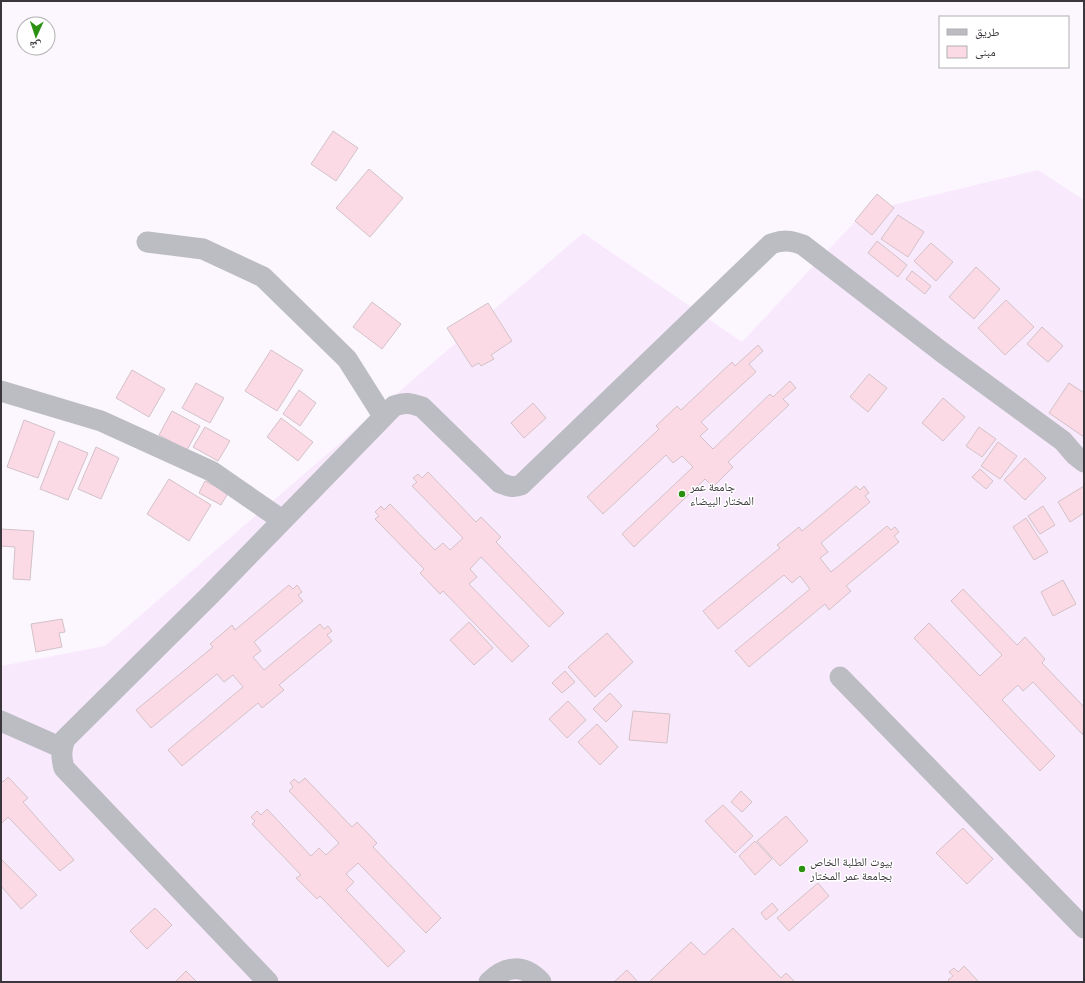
<svg xmlns="http://www.w3.org/2000/svg" width="1085" height="983" font-family="'IBM Plex Sans','Noto Naskh Arabic',sans-serif">
	<rect width="100%" height="100%" fill="#fcf7fe"/>
	<path fill="#f8e9fc" d="M1038,170L1084,200V982H1V666L105,646L583,233L742,342L864,212Z"/>
	<g fill="#fcdae5" stroke="#d2c2c7">
		<path d="M333,131L358,148L336,181L311,164Z"/>
		<path d="M369,169L403,198L370,237L336,208Z"/>
		<path d="M877,194L894,208L872,235L855,221Z"/>
		<path d="M898,215L924,232L908,257L881,239Z"/>
		<path d="M877,241L907,265L898,277L868,253Z"/>
		<path d="M931,243L953,262L936,281L914,261Z"/>
		<path d="M976,267L1000,289L974,319L949,297Z"/>
		<path d="M912,271L931,286L925,294L906,279Z"/>
		<path d="M1006,300L1034,327L1005,355L978,328Z"/>
		<path d="M372,302L401,324L382,349L353,327Z"/>
		<path d="M488,303L512,341L491,355L494,359L481,366L479,363L472,367L447,328Z"/>
		<path d="M1042,327L1063,346L1048,362L1027,344Z"/>
		<path d="M758,345L763,351L749,364L756,372L701,422L708,429L700,436L713,449L770,394L773,397L790,381L796,388L783,399L789,405L728,462L733,467L713,487L705,479L634,547L622,534L693,467L682,456L673,463L666,455L603,514L587,497L659,429L656,426L677,406L681,410L732,362L735,366Z"/>
		<path d="M271,350L303,370L277,411L245,391Z"/>
		<path d="M132,370L165,389L149,417L116,398Z"/>
		<path d="M869,374L887,388L868,412L850,397Z"/>
		<path d="M196,383L224,398L210,423L182,408Z"/>
		<path d="M1069,383L1084,393V437L1049,413Z"/>
		<path d="M299,390L316,403L300,426L283,414Z"/>
		<path d="M943,398L965,417L943,441L922,423Z"/>
		<path d="M533,403L546,418L524,438L511,423Z"/>
		<path d="M172,411L200,426L187,450L159,435Z"/>
		<path d="M281,418L313,442L298,461L267,437Z"/>
		<path d="M24,420L55,432L38,478L7,467Z"/>
		<path d="M205,427L230,441L218,461L193,447Z"/>
		<path d="M979,427L996,439L982,457L966,446Z"/>
		<path d="M59,441L88,453L68,500L40,489Z"/>
		<path d="M998,442L1017,456L1000,479L981,466Z"/>
		<path d="M96,447L119,458L101,499L78,489Z"/>
		<path d="M1025,458L1046,478L1025,500L1004,480Z"/>
		<path d="M980,469L993,481L986,489L972,477Z"/>
		<path d="M428,472L476,522L481,517L501,537L496,542L564,613L549,627L481,557L470,569L477,577L469,584L529,646L512,662L443,591L440,594L420,573L424,569L375,519L379,516L375,512L381,506L384,510L390,504L435,550L443,543L450,550L463,538L412,486L417,482L413,478L418,474L422,478Z"/>
		<path d="M169,479L211,505L189,541L147,514Z"/>
		<path d="M205,481L228,493L221,505L199,493Z"/>
		<path d="M856,486L860,490L864,486L869,493L865,496L870,502L821,543L828,552L820,558L831,572L887,526L891,530L895,527L899,532L894,536L899,542L846,586L851,591L829,610L825,604L749,667L735,651L810,589L800,576L792,583L784,575L718,629L703,611L780,548L777,545L799,527L802,531Z"/>
		<path d="M1084,486V513L1070,522L1058,502Z"/>
		<path d="M1043,506L1055,525L1040,534L1028,516Z"/>
		<path d="M1026,518L1048,552L1034,560L1013,527Z"/>
		<path d="M1,529L34,531L30,580L13,579L15,547L1,546Z"/>
		<path d="M1063,580L1076,604L1053,616L1041,592Z"/>
		<path d="M289,585L293,589L297,585L302,592L298,595L303,601L254,642L261,651L253,657L264,670L320,624L324,629L328,626L332,631L327,635L332,641L279,685L284,690L262,708L258,703L182,766L168,750L243,687L233,675L224,682L217,674L151,728L136,710L213,647L210,644L232,625L235,630Z"/>
		<path d="M963,589L1017,645L1025,637L1045,659L1042,663L1084,707L1083,735L1033,682L1023,691L1018,685L1002,700L1055,756L1040,771L914,638L929,623L980,676L1002,655L951,601Z"/>
		<path d="M62,619L65,632L59,633L62,647L36,652L31,624Z"/>
		<path d="M469,622L493,648L474,665L450,640Z"/>
		<path d="M607,633L633,662L595,697L568,667Z"/>
		<path d="M565,671L575,682L562,693L552,683Z"/>
		<path d="M610,693L622,706L606,722L593,709Z"/>
		<path d="M568,701L586,720L567,738L549,719Z"/>
		<path d="M633,711L670,714L667,743L629,740Z"/>
		<path d="M597,724L618,747L600,765L578,742Z"/>
		<path d="M8,777L28,798L23,802L74,860L60,871L8,817L1,824V780L3,782Z"/>
		<path d="M305,778L352,827L357,822L377,843L373,847L441,918L426,933L358,863L346,874L354,882L346,890L405,951L388,967L320,896L317,899L296,878L301,875L252,824L255,821L251,817L257,811L261,815L267,809L311,856L319,848L326,855L339,843L289,791L293,787L290,783L294,779L299,783Z"/>
		<path d="M741,791L752,802L742,812L731,802Z"/>
		<path d="M723,805L753,836L735,853L705,821Z"/>
		<path d="M786,816L808,841L780,866L757,841Z"/>
		<path d="M963,828L993,859L967,884L936,853Z"/>
		<path d="M755,841L772,859L755,875L739,856Z"/>
		<path d="M1,859L37,895L21,909L1,886Z"/>
		<path d="M818,883L829,896L789,931L777,918Z"/>
		<path d="M772,903L778,910L766,920L761,913Z"/>
		<path d="M155,908L172,925L147,949L130,931Z"/>
		<path d="M733,928L781,978L786,973L795,982H649L691,942L704,955Z"/>
		<path d="M964,966L979,982H950L948,980L953,976L949,972L954,968L958,972Z"/>
		<path d="M627,970L638,982H614Z"/>
		<path d="M186,971L197,982H175Z"/>
	</g>
	<g fill="none" stroke-linecap="round" stroke-linejoin="round">
		<g stroke="#bcbdc3" stroke-width="21">
			<path d="M147,242L203,249L263,277L347,359L383,416"/>
			<path d="M1,391L101,421L211,471L282,520"/>
			<path d="M840,677L1084,928"/>
			<path d="M1,721L62,748"/>
			<path d="M268,982L64,768C61,757 61,750 65,739L210,595L394,406C406,402 410,403 422,407L500,483C508,486 513,488 521,485L771,244C784,240 790,240 803,245L943,353L1063,441L1075,455L1084,462"/>
			<path d="M489,982C506,965 524,964 541,982"/>
		</g>
	</g>
	<g fill="#2c9112" stroke="#fff" stroke-width="1.5">
		<circle cx="682" cy="494" r="4"/>
		<circle cx="802" cy="869" r="4"/>
	</g>
	<g text-anchor="middle" stroke-width="3" stroke-linejoin="round" paint-order="stroke">
		<g font-size="12" fill="#3a363b" stroke="#fff" text-anchor="start">
			<text x="690" y="491">جامعة عمر<tspan x="690" dy="14">المختار البيضاء</tspan></text>
			<text x="810" y="866">بيوت الطلبة الخاص<tspan x="810" dy="14">بجامعة عمر المختار</tspan></text>
		</g>
	</g>
	<rect width="1085" height="983" fill="none" stroke="#3a363b" stroke-width="4"/>
	<rect x="939" y="16" width="130" height="52" fill="#ffffff" stroke="#b0afb1"/>
	<rect x="947" y="29" width="20" height="6" fill="#bcbdc3" stroke="#b0afb1"/>
	<text x="975" y="36" font-size="12" fill="#3a363b">طريق</text>
	<rect x="947" y="46" width="20" height="12" fill="#fcdae5" stroke="#b0afb1"/>
	<text x="975" y="56" font-size="12" fill="#3a363b">مبنى</text>
	<g transform="translate(36 36) rotate(183)"><circle r="19" fill="#ffffff" stroke="#b0afb1"/>
	<path d="M0-3L7 15L0 10L-7 15Z" fill="#2c9112"/>
	<text y="-6" font-size="11" font-weight="bold" text-anchor="middle" fill="#3a363b">ش</text>
	</g>
</svg>
